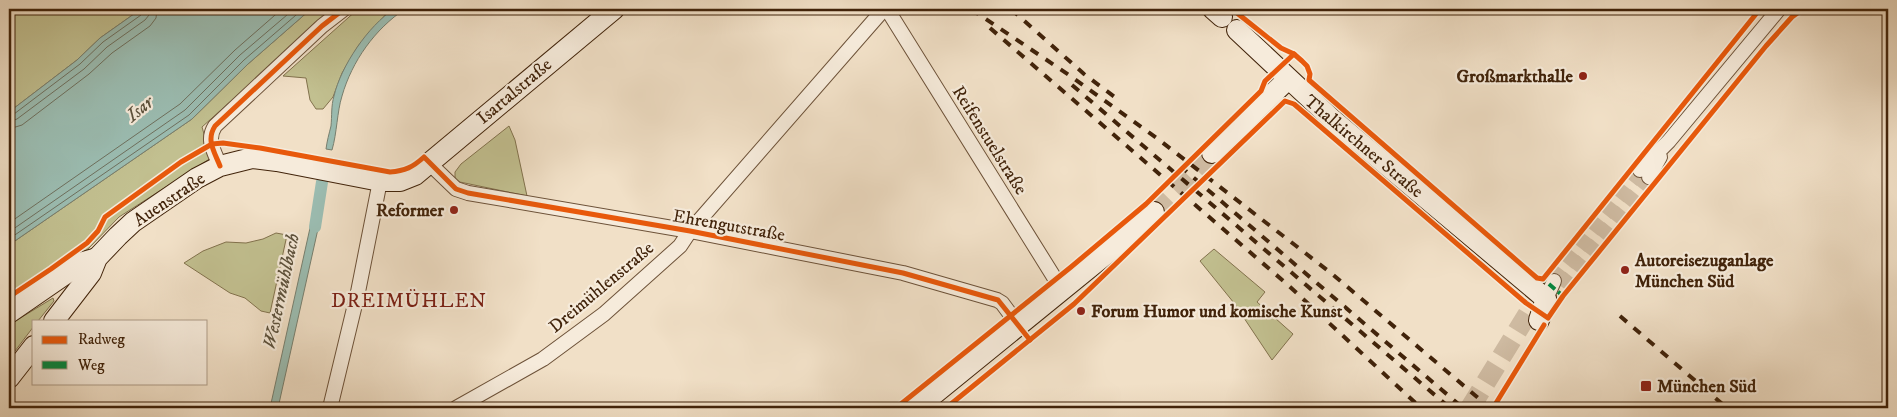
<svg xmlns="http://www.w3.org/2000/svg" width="1897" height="417" font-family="'IM FELL DW Pica',serif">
	<rect width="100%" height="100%" fill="#f1e0c7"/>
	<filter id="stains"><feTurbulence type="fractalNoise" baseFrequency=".004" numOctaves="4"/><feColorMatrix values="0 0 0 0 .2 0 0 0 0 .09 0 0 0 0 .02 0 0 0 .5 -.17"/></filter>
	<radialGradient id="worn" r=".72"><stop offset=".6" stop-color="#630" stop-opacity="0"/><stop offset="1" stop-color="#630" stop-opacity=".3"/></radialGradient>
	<g fill="#c2c090" stroke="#82724d">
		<path d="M9,9H141L100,38L77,60L9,112Z"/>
		<path d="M311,9H334L202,127L211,158L119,217L89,248L54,275L9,303V245L192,119L248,64Z"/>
		<path d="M358,9H394L387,13L358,46L342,73L333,97L323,109H316L310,100L306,78L283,76Z"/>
		<path d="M509,126L515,140L527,196L455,181V172L461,164Z"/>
		<path d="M276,233L287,235L270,313L261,311L245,298L230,293L184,263L203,251L226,242L246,243L263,239Z"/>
		<path d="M1214,249L1265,292L1257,302L1293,334L1272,360L1234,303L1200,261Z"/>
		<path d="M53,298L54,301L38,321H34V326L15,351L12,349L9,353V325Z"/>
	</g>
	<g fill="#9bbdb2" stroke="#777f6f">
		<path d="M141,9H311L248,64L192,119L9,245V112L77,60L100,38Z"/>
		<path d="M394,9H405C375,29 352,61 342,96C337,112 337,133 332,150L326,149C327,141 329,134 331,126C332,116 331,106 334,96C341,66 368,26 394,9Z"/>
		<path d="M314,210L322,211L278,408H270Z"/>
	</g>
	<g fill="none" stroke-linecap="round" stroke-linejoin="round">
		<g stroke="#6e705e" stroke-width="1">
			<path d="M9,115L14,114L80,64L103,42L141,15L144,9"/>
			<path d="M9,122L17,119L84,69L107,47L145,20L149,15L150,9"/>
			<path d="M9,129L22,125L89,74L112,53L150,26L156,18L157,9"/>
			<path d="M9,223L180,104L235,50L282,9"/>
			<path d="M9,232L185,110L240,55L294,9"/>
			<path d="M9,239L189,115L244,60L303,9"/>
		</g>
		<path stroke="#9bbdb2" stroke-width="12" d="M315,227L322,182"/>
		<g stroke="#cebaa1" stroke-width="14" stroke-dasharray="14 7" stroke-linecap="butt">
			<path d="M1554,281L1640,170"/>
			<path d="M1562,287L1649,177"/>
		</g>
		<g stroke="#cebaa1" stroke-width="20" stroke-dasharray="20 10" stroke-linecap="butt">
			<path d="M1154,212L1212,153"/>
			<path d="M1470,408L1529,312"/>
		</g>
		<g stroke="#6d5239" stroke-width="16">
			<g id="street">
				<path d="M887,9L1062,290"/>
				<path d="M430,164L456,189L468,193L690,231L903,273L997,300L1002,303L1019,326"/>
				<path d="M220,166C214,151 206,140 215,126L322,26L344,9"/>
				<path d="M1640,170L1669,141L1779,9"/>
				<path d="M1649,177L1660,157"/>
				<path d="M1546,299L1554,281"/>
				<path d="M330,408L358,292L380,181"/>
				<path d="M456,408L543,359L604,314L680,246L690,231L884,9"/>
			</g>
		</g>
		<g stroke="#41230a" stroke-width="22">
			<g id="secondary">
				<path d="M1213,9L1222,17"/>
				<path d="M1237,30L1333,120L1546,299"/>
				<path d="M1212,153L1288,79"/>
				<path d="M9,313L83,262L97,258"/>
				<path d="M1539,320L1546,299"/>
				<path d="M54,321L91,273L97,258L118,236L133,222L197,178L220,166L252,158L277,161L380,181H400L415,175L614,9"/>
				<path d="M9,378L34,346"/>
				<path d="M917,408L1110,251L1154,212"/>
			</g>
		</g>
		<use href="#street" stroke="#f6ebdb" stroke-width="14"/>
		<use href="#secondary" stroke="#f6ebdb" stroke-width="20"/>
		<g stroke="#41230a" stroke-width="4" stroke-dasharray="9 9" stroke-linecap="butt">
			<path d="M971,9L1069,75L1158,139L1331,273L1490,408"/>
			<path d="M1011,9L1084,74L1120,101"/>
			<path d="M990,28L1288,285L1421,408"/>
			<path d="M1072,85L1450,408"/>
			<path d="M1180,166L1463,408"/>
			<path d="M1620,316L1727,408"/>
		</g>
		<path stroke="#00873e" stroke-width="4" stroke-dasharray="8 4" stroke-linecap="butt" d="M1546,276L1543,279L1563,296"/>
		<g stroke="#f6ebdb" stroke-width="8">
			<g id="cycleway">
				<path d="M1232,9L1281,48L1294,54L1302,61L1307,66L1310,74L1309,80L1537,278L1543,279L1760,9"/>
				<path d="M220,166C214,151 206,140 215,126L322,26L344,9"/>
				<path d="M9,297L51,269L87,243L98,231L105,217L181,162L212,144L223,143L260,148L390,172C405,171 413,167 424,157L456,189L468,193L690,231L903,273L998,300L1030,340"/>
				<path d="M896,408L1071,267L1146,204L1261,91L1265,81L1294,54"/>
				<path d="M946,408L1074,304L1285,101L1294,104L1526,303L1548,318L1563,296L1766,46L1792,17L1803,9"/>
				<path d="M1493,408L1544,325"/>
			</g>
		</g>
		<use href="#cycleway" stroke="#e8590c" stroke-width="5"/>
	</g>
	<g fill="#8f2418" stroke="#f6ebdb" stroke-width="2">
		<circle cx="1583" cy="76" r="5"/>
		<circle cx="454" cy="210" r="5"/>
		<circle cx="1625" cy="270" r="5"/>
		<circle cx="1081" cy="311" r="5"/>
		<rect x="1640" y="380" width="12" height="12" rx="2.5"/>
	</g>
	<g text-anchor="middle" stroke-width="4.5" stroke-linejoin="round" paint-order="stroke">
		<g font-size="18" font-weight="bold" fill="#41230a" stroke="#f6ebdb" text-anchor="start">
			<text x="1573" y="82" text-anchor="end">Großmarkthalle</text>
			<text x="444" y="216" text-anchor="end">Reformer</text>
			<text x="1635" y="266">Autoreisezuganlage<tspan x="1635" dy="21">München Süd</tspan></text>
			<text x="1091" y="317">Forum Humor und komische Kunst</text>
			<text x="1657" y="392">München Süd</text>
		</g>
		<g font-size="18" fill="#41230a" stroke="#f6ebdb">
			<text transform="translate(514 91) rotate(-40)" y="6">Isartalstraße</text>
			<text transform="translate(990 140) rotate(58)" y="6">Reifenstuelstraße</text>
			<text transform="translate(1364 146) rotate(40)" y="6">Thalkirchner Straße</text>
			<text transform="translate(169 199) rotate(-34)" y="6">Auenstraße</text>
			<text transform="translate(729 225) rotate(10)" y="6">Ehrengutstraße</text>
			<text transform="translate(601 287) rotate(-40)" y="6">Dreimühlenstraße</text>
		</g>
		<g font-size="19" font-style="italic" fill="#5c513c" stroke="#f6ebdb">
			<text transform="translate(139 108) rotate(-39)" y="7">Isar</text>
			<text transform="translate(280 291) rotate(-78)" y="7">Westermühlbach</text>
		</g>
		<g font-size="20" letter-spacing="1" fill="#7a1f14" stroke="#f6ebdb">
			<text x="409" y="307">DREIMÜHLEN</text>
		</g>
	</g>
	<rect width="1897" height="417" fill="none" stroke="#f1e0c7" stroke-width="30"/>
	<rect x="10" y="10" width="1877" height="397" fill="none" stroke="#41230a" stroke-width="2.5"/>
	<rect x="15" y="15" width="1867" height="387" fill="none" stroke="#41230a"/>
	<rect x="32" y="320" width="175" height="65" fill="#f6ebdb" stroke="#ae9b87"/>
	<rect x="42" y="336" width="25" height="8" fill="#e8590c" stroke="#ae9b87"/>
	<text x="78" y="344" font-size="15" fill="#41230a">Radweg</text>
	<rect x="42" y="361" width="25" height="8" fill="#00873e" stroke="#ae9b87"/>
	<text x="78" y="370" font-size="15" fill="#41230a">Weg</text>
	<rect width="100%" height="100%" filter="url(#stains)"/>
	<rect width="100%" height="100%" fill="url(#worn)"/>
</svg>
